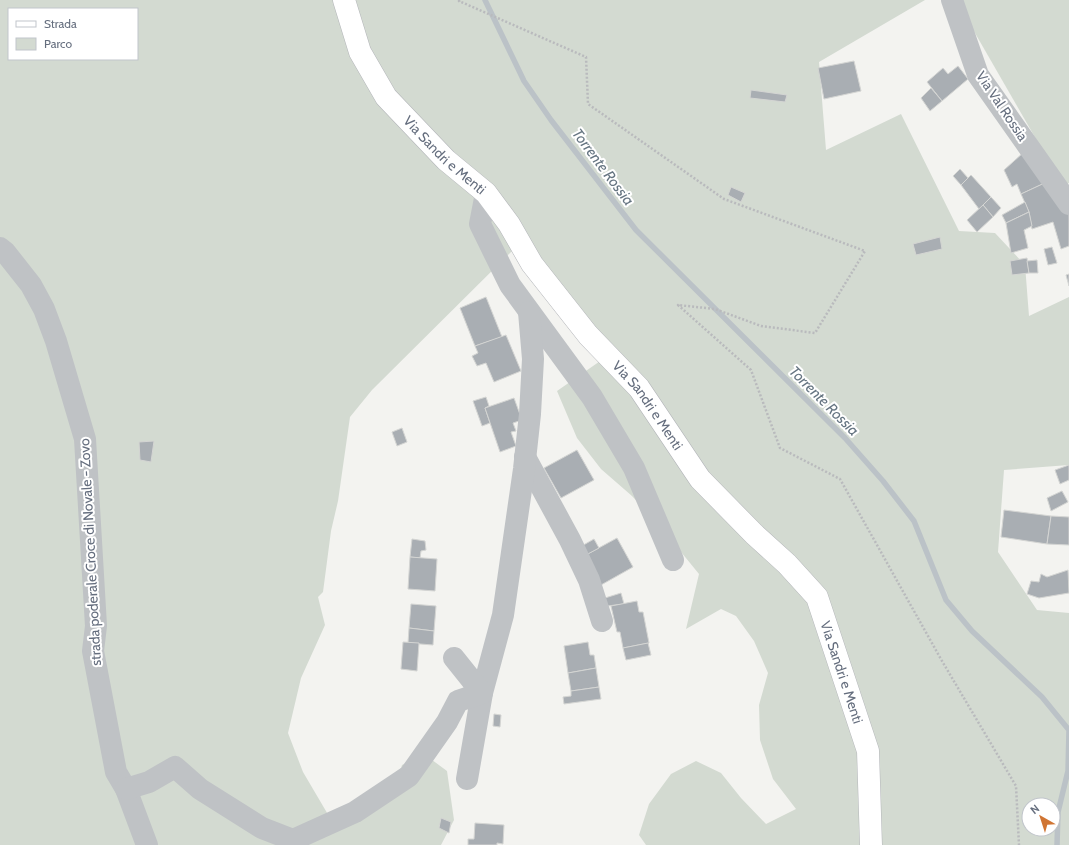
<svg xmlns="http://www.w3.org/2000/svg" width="1069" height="845" font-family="Cabin,sans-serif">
	<rect width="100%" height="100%" fill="#f3f3f0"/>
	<g fill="#d3dad1" fill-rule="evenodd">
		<path d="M0,0H925L819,62L826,150L901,114L959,231L995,233L1025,265L1029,316L1069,297V465L1004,470L998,552L1037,610L1069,613V845H646L639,835L649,804L671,774L696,761L721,773L741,798L766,824L796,809L773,779L760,740L759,705L768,673L754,641L736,616L721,609L686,629L699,574L659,525L632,496L601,469L577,438L557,391L606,357L514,249L372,390L350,417L338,501L331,531L323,592L318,597L325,625L301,678L288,733L303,772L333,823L401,768L402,765L424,754L447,771L454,820L441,845H0ZM9,9H137V59H9ZM1029,805H1053V829H1029Z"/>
		<path d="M956,0H1069V183L1063,186Z"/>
	</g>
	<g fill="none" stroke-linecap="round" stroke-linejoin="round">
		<path stroke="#bbc2c7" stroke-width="5.5" d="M485,0L524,81L551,120L636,230L845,438L883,481L914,521L946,600L972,631L1042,697L1069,730L1068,771L1058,812L1057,845"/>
	</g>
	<g fill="#a9aeb3" stroke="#d4d5d3">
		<path d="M854,61L861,91L824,99L818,68Z"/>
		<path d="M958,66L968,79L942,101L927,82L943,68L948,74Z"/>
		<path d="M931,88L942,101L930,111L921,98Z"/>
		<path d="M751,90L787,95L785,102L750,98Z"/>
		<path d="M1024,152L1049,181L1021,194L1017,184L1012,187L1004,170Z"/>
		<path d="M960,169L968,178L961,185L953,176Z"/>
		<path d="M971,175L991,197L979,209L961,185Z"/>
		<path d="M1049,181L1069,211V246L1061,249L1053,222L1032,229L1029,212L1021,194Z"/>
		<path d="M731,187L745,193L741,202L728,195Z"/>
		<path d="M991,197L1001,208L993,217L983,205Z"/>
		<path d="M1025,202L1029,212L1006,223L1002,215Z"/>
		<path d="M983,205L993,217L977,232L967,220Z"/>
		<path d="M1029,212L1032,226L1024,230L1028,248L1011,253L1006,223Z"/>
		<path d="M940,237L942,249L916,255L913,244Z"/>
		<path d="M1052,247L1057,263L1048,265L1044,249Z"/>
		<path d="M1027,258L1029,273L1012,275L1010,261Z"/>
		<path d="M1037,260L1038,273H1029L1027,261Z"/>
		<path d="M1069,274V286L1066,275Z"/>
		<path d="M486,297L502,337L475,346L460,308Z"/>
		<path d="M506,335L521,371L494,382L486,363L477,366L472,356L478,353L475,346Z"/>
		<path d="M486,397L489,406L485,408L490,423L482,426L473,401Z"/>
		<path d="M514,398L522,420L513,423L516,431L511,432L516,446L500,452L485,408Z"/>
		<path d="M402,428L407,442L397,446L392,432Z"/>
		<path d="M154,441L151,462L140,460L139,442Z"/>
		<path d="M577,450L594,480L561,498L544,468Z"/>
		<path d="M1069,465V480L1060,484L1055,470Z"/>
		<path d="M1062,491L1068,502L1051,511L1047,498Z"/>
		<path d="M1004,510L1051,516L1047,544L1001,537Z"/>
		<path d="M1051,516L1069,517V545L1047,544Z"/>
		<path d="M617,538L633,567L601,585L584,556Z"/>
		<path d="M412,539L425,541L426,550L421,551L420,558L410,557Z"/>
		<path d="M594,539L599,548L584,556L580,547Z"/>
		<path d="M410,557L437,559L435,591L408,589Z"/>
		<path d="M1068,570L1069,593L1039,598L1027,594L1031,581L1039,582L1041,574L1047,577Z"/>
		<path d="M621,593L624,604L607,606L605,598Z"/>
		<path d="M637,601L639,612H643L649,643L623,648L620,632H617L611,606Z"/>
		<path d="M411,604L436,606L434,631L409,628Z"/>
		<path d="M409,628L434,631L433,645L408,643Z"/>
		<path d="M403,642L419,643L417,671L401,669Z"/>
		<path d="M588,642L590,655H594L596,668L568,673L564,646Z"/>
		<path d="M648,643L651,655L626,660L623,648Z"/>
		<path d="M596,668L599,687L571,691L568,673Z"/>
		<path d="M599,687L601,699L564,704L563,697L571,696V691Z"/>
		<path d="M494,714L501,715L500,727L493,726Z"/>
		<path d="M441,818L451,822L449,833L439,828Z"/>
		<path d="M475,823L504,825L503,844L497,843V845H468V839H474Z"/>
	</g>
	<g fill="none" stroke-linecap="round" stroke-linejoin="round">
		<g stroke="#b3b5b9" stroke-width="23">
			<g id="major">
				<path id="s1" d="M344,0L360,52L386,97L446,160L486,193L509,224L532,264L588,335L639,388L700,479L754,534L787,564L817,597L868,751L871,845"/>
			</g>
		</g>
		<path stroke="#b9babd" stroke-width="2.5" stroke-dasharray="2 2" stroke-linecap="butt" d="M460,0L459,1L586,57L588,104L724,199L865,251L815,333L761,326L715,309L678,305L751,370L780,448L840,479L942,661L1016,786L1019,845"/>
		<g stroke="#bfc2c5" stroke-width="22">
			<path d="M952,0L978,75L1069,204"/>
			<path d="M486,193L480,224L510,285L592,397L634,468L673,560"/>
			<path d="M0,248L5,252L31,285L44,309L56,341L85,439L96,626L93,651L116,772L126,789L147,845"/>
			<path d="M525,457L570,540L589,580L602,621"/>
			<path d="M467,779L482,693L503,615L524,469L530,414L533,359L529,312"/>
			<path d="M126,789L149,782L175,767L200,789L262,828L293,840L355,812L409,776L447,722L458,701L482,693L454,658"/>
		</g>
		<use href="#major" stroke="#fff" stroke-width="22"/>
	</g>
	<g text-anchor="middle" stroke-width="4" stroke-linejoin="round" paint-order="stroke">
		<g font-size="14" fill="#656e7e" stroke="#fff">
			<text transform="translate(1002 106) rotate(56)" y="5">Via Val Rossia</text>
			<text dy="5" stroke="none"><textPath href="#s1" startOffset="189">Via Sandri e Menti</textPath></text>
			<text dy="5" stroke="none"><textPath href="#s1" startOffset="513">Via Sandri e Menti</textPath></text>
			<text transform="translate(90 552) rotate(-93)" y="5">strada poderale Croce di Novale - Zovo</text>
			<text dy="5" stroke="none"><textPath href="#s1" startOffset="849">Via Sandri e Menti</textPath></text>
		</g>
		<g font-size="15" font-style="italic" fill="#667582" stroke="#fff">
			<text transform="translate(603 167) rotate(53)" y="5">Torrente Rossia</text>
			<text transform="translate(824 401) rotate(45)" y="5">Torrente Rossia</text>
		</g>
	</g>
	<rect x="8" y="8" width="130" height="52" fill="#ffffff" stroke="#c1c5cb"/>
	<rect x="16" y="21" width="20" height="6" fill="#ffffff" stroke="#c1c5cb"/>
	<text x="44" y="28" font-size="12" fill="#656e7e">Strada</text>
	<rect x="16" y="38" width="20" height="12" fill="#d3dad1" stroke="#c1c5cb"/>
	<text x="44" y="48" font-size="12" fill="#656e7e">Parco</text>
	<g transform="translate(1041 817) rotate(321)"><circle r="19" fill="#ffffff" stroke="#c1c5cb"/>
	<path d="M0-3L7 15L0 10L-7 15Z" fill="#d07533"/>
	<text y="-6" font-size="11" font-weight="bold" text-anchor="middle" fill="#656e7e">N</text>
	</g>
</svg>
